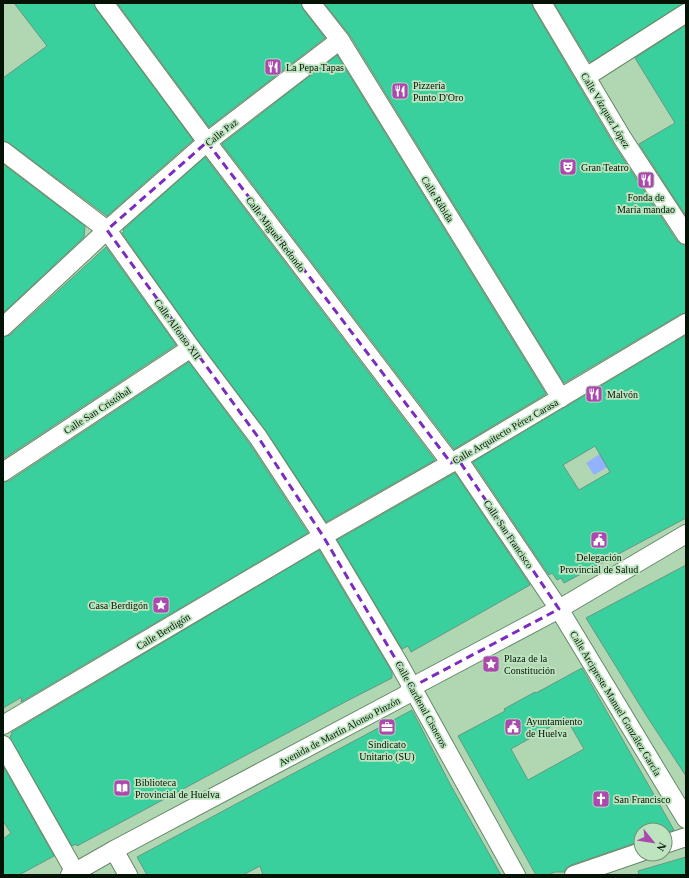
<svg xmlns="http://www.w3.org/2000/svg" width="689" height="878" font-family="Georgia,serif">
	<rect width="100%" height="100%" fill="#b0d7b2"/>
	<path fill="#92b2fe" d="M606,450L614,463L594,475L586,463Z"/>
	<g fill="#3ad09e" stroke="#649882" fill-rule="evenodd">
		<path d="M14,3H94L96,9L193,140L107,216L9,143L3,141V78L47,46Z"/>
		<path d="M117,3H301L303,9L325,38L209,127Z"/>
		<path d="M324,3H532L533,8L614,145L677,241L681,244L686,245V313L681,314L564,383L349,34Z"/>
		<path d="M554,3H684L591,62L589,61Z"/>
		<path d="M686,25V216L639,144L675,123L635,58Z"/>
		<path d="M337,55L546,394L454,449L222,144Z"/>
		<path d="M205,157L435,460L326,522L266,431L199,342L122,233L124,231L123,230Z"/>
		<path d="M3,164L85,226L84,237L3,313Z"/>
		<path d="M106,247L176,345L3,459V337L10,335Z"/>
		<path d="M686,335V518L564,583L561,578L557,580L552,573L549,575L473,462ZM595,446L610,472L579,490L563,465Z"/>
		<path d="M189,362L249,443L308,533L21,702L22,697L3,708V482L9,481Z"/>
		<path d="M455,473L530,585L411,652L408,646L402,649L337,540Z"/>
		<path d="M319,550L389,667L392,673V678L345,702L77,846L76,844L72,846L10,738L12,732Z"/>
		<path d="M686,565V776L646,715L586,618Z"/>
		<path d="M582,668L674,830L665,833V830H641V841L571,865L566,868L564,872H555L548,875H536L458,736L505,711L504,709L535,692L536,693ZM566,718L584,749L528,780L511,749Z"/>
		<path d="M412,710L450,784L501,875H263L260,866L243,875H147L137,857Z"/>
		<path d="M3,766L54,856L19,875H3V839L11,833L3,821Z"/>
		<path d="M686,857V875H639L638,871Z"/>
	</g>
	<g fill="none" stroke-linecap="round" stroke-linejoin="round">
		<g stroke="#658967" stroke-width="20">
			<g id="street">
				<path d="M104,3L207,142L451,463"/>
				<path d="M311,3L340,40L561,398"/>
				<path d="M542,3L623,139L686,235"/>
				<path d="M586,77L686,13"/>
				<path d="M3,151L107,230L191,348L258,437L323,536L398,662L516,875"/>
				<path d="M3,327L107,230L207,142L340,40"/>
				<path d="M458,459L559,609L686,819"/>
				<path d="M3,472L191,348"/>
				<path d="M3,725L323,536L458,459L686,323"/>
				<path d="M3,745L75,872"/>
				<path d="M665,844L686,837"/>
				<path d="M114,850L128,875"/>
				<path d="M70,875L114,850L406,695L412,687L559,609L686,534"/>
				<path d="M574,875L641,852"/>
			</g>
		</g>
		<use href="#street" stroke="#fff" stroke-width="18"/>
	</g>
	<path fill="none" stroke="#7b2cbf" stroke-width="3" stroke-dasharray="8 5" stroke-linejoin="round" d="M207,142L451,463L458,459L559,609L412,687L323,536L258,437L107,230Z"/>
	<defs>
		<g id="restaurant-square" transform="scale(0.9)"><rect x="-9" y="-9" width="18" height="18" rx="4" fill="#ab49af" stroke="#bde4bf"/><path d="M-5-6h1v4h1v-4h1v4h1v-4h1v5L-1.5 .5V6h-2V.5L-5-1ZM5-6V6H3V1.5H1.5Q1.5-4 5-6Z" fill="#fff"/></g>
		<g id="theatre-square" transform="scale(0.9)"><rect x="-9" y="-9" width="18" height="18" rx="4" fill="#ab49af" stroke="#bde4bf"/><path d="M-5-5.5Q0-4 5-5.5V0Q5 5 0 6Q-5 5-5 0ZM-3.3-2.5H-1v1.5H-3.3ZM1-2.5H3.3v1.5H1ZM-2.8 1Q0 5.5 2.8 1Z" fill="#fff"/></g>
		<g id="civic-square" transform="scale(0.9)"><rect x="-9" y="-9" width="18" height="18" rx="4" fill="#ab49af" stroke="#bde4bf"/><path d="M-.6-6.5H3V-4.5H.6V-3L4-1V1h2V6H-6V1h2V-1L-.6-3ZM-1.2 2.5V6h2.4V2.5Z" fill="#fff"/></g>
		<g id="sight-square" transform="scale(0.9)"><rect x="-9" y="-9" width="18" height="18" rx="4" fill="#ab49af" stroke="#bde4bf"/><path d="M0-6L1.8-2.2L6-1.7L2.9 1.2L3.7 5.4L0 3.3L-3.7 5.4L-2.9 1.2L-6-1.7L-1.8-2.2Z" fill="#fff"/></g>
		<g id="office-square" transform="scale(0.9)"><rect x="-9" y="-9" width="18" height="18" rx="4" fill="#ab49af" stroke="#bde4bf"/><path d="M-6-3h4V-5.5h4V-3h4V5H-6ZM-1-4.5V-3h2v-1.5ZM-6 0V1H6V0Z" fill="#fff"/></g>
		<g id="library-square" transform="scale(0.9)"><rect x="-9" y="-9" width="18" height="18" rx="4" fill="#ab49af" stroke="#bde4bf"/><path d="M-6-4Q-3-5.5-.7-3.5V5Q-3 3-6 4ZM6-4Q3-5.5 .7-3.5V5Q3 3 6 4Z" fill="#fff"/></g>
		<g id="church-square" transform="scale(0.9)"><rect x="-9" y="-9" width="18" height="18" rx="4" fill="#ab49af" stroke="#bde4bf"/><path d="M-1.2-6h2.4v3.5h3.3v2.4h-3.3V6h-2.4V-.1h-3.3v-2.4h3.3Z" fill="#fff"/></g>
	</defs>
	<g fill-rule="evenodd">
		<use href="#restaurant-square" x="273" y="67"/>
		<use href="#restaurant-square" x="400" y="91"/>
		<use href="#theatre-square" x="568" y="167"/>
		<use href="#restaurant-square" x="646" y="180"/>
		<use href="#restaurant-square" x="594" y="394"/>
		<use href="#civic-square" x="599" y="540"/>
		<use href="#sight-square" x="161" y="605"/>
		<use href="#sight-square" x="491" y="664"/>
		<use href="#office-square" x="387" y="727"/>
		<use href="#civic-square" x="513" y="727"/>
		<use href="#library-square" x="122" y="788"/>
		<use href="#church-square" x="601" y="799"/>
	</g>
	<g text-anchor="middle" stroke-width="3.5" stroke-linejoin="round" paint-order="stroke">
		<g font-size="10" fill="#051206" stroke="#bde4bf" text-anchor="start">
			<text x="286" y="71">La Pepa Tapas</text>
			<text x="413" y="89">Pizzería<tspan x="413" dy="12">Punto D'Oro</tspan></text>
			<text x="581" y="171">Gran Teatro</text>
			<text x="646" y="201" text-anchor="middle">Fonda de<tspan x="646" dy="12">María mandao</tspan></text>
			<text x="607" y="398">Malvón</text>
			<text x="599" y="561" text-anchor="middle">Delegación<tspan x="599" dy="12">Provincial de Salud</tspan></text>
			<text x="148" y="609" text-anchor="end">Casa Berdigón</text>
			<text x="504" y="662">Plaza de la<tspan x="504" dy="12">Constitución</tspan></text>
			<text x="526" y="725">Ayuntamiento<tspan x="526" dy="12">de Huelva</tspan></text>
			<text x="387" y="748" text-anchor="middle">Sindicato<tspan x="387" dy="12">Unitario (SU)</tspan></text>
			<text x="135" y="786">Biblioteca<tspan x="135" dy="12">Provincial de Huelva</tspan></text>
			<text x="614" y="803">San Francisco</text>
		</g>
		<g font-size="10" fill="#051206" stroke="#bde4bf">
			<text transform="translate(606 110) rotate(59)" y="4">Calle Vázquez López</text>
			<text transform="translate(221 132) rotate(-38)" y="4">Calle Paz</text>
			<text transform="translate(438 199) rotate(58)" y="4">Calle Rábida</text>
			<text transform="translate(276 234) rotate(53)" y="4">Calle Miguel Redondo</text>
			<text transform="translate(178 329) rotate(54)" y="4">Calle Alfonso XII</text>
			<text transform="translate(97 410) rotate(-33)" y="4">Calle San Cristóbal</text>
			<text transform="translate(505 431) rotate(-30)" y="4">Calle Arquitecto Pérez Carasa</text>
			<text transform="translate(509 534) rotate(56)" y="4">Calle San Francisco</text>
			<text transform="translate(163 631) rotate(-31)" y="4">Calle Berdigón</text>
			<text transform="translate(616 703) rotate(59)" y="4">Calle Arcipreste Manuel González García</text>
			<text transform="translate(422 704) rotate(61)" y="4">Calle Cardenal Cisneros</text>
			<text transform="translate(339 731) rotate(-28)" y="4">Avenida de Martín Alonso Pinzón</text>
		</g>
	</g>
	<rect width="689" height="878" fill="none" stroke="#051206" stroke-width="8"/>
	<g transform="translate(653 842) rotate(120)"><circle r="19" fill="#bde4bf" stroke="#739075"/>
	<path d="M0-3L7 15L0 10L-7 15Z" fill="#ab49af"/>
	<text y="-6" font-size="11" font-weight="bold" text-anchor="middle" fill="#051206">N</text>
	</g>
</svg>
